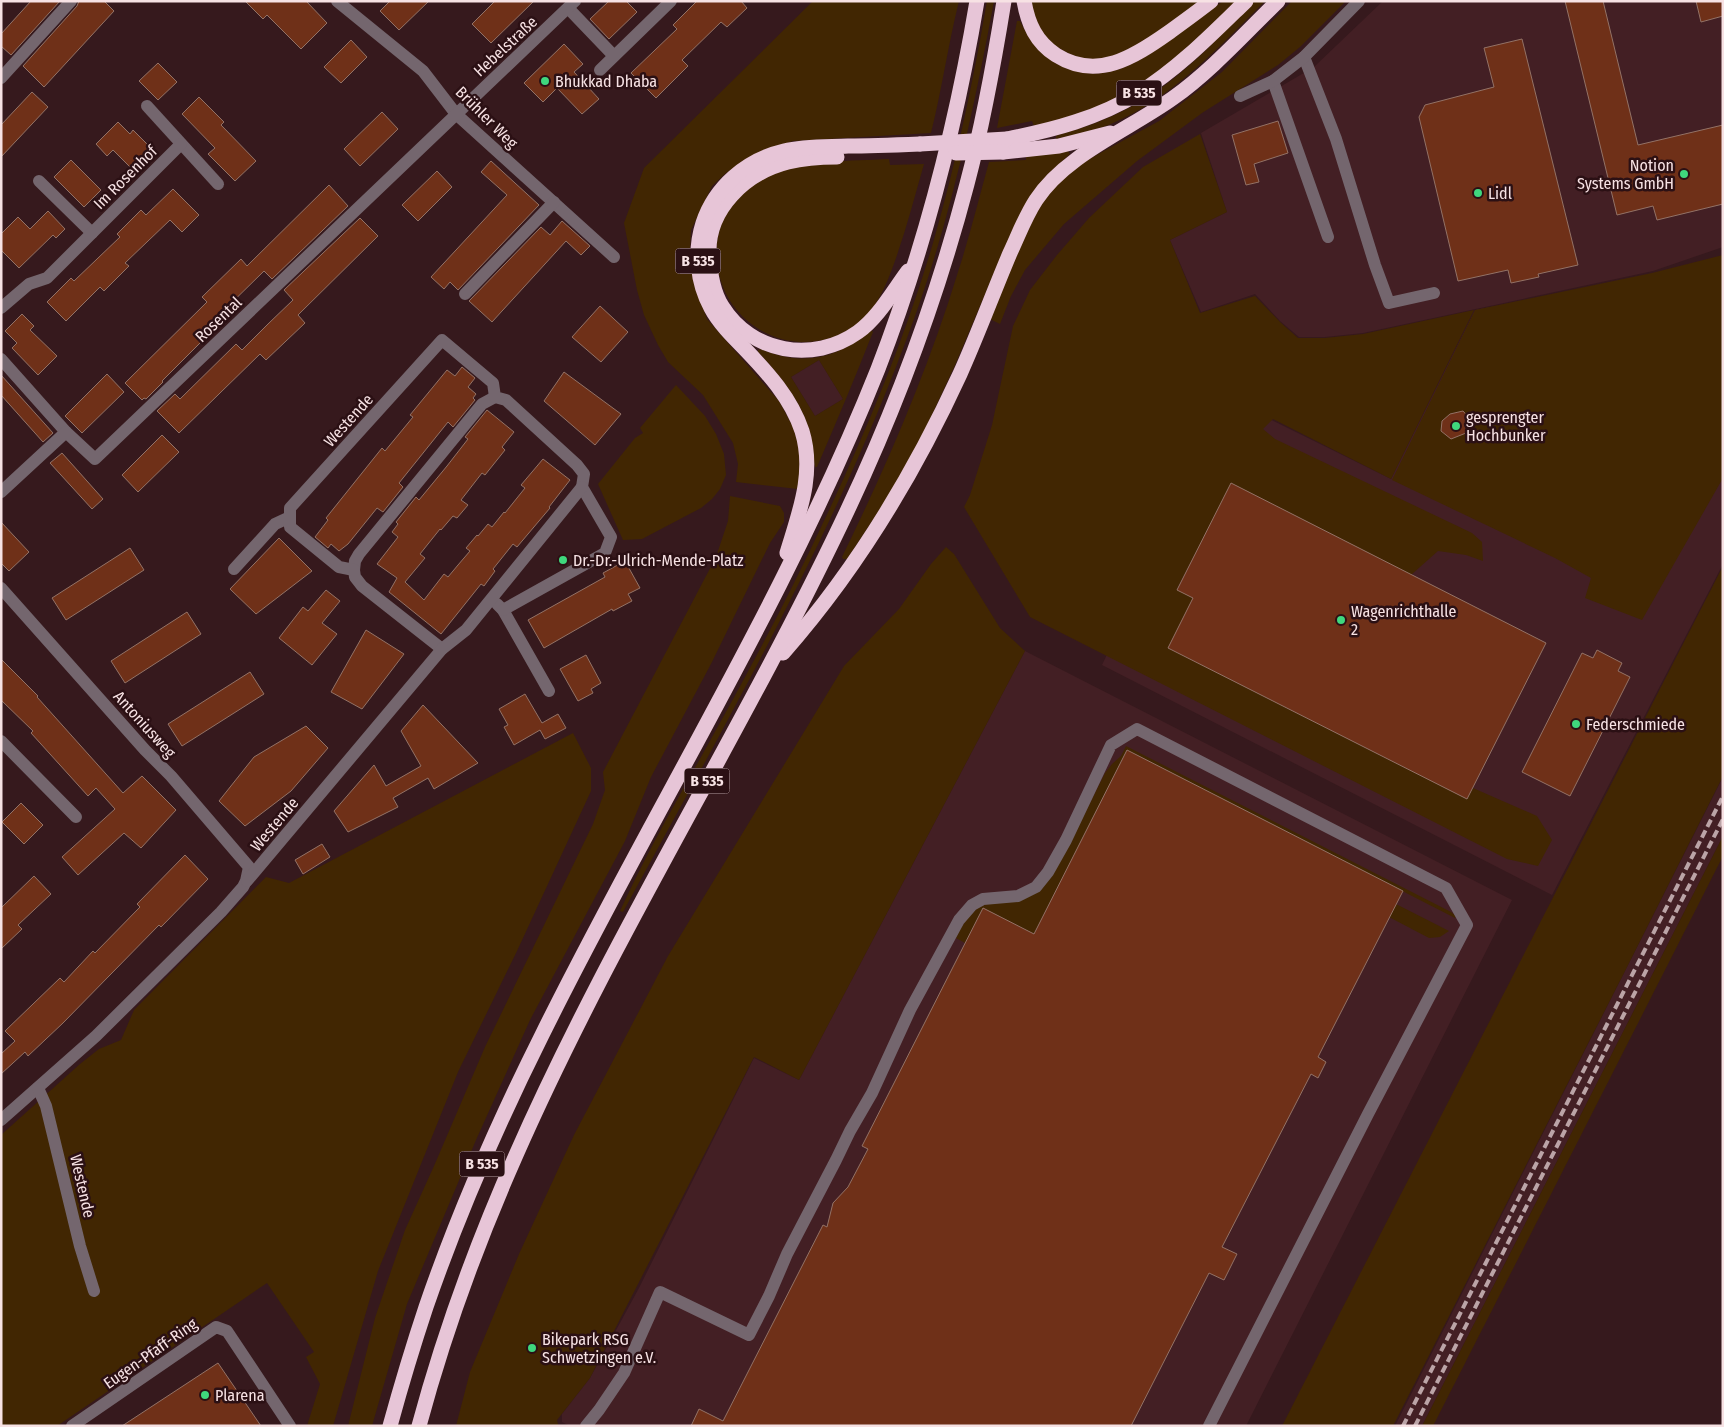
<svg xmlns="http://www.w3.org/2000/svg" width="1724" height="1427" font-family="'Fira Sans Condensed',sans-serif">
	<rect width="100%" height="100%" fill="#36191d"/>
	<g fill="#431f24">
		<path d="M1383,1H1723V247L1653,271L1363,333L1325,337H1299L1280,321L1255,294L1201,312L1170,240L1227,212L1201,133L1314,67Z"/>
		<path d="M1723,263V564L1552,895L1102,665L1231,400L1391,479L1475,310Z"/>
		<path d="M819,360L843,399L815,416L791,377Z"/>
		<path d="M1025,651L1512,900L1246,1426H570L562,1422V1414L590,1378L639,1288L754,1058L799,1080Z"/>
		<path d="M1723,777V836L1422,1426H1395Z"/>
	</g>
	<g fill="#412602" fill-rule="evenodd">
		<path d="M813,1H959C948,45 942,89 931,133L793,141L771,148L751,157L726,173L712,186L691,230L690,249L694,283L707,319L779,401L793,427L801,454L798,489L736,482L738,464L733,443L703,395L668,362L658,345L644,315L637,290L624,223L644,168Z"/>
		<path d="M987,1H994C974,109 951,216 914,319C839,527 728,719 623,912L620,911C643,861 669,814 696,766C729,707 762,647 792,587C847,476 898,362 933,243C956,163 973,83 987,1Z"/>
		<path d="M1030,1H1199C1165,27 1116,75 1070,54C1060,49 1049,43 1042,34C1036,25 1033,11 1030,1Z"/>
		<path d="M1223,1H1236C1202,34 1168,68 1127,92C1099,109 1066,118 1034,126L1032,121L997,128L1017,21H1020C1031,44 1047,63 1072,70C1113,82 1141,60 1173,37C1190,25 1206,13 1223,1Z"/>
		<path d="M1255,1H1265C1219,47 1173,98 1111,124C1094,131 1075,135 1056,139V136L1058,135C1087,127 1117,116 1143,100C1186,74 1220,36 1255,1Z"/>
		<path d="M1292,1H1346L1300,47L1278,65L1202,113L1137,161L1064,224L1025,270L1011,296L1000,324L988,318L1043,198L1071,169L1159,121L1222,72Z"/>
		<path d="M1200,134L1227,212L1170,240L1200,313L1255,296L1280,322L1298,338H1325L1363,334L1474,310L1391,479L1273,419L1263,429L1275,439L1472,533L1482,542L1483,561L1466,555L1438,551L1411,575L1231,484L1177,589L1193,598L1168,648L1467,799L1473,788L1537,816L1552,840L1538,866L1507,859L1030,617L964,507L970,495L992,425L1013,326L1030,290L1057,255L1089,218L1143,167Z"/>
		<path d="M1068,151L1070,154L1046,176L1002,254L955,365L924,432L890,494L847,559H843L842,557C887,465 928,370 958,272C970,235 979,198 989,162L1026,160V156Z"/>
		<path d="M889,159L890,165L924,164C915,195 907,227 896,258C890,275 883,294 872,309C822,371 725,340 717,262C715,242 719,224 730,208C739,196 755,179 770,174C807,160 850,161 889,159Z"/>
		<path d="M1723,255V478L1642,620L1585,598L1591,578L1555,558L1392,480L1475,310L1652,273Z"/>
		<path d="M871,330L873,332C855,378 836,423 817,467H815C813,456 813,445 810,433C802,403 782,378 761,355L758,352V350L761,349C802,367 837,359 871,330ZM819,360L843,399L815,416L791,377Z"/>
		<path d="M676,385L705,416L716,434L724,454L726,475L720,489L712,499L701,508L642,539L623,540L598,484L635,438L643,433L640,428Z"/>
		<path d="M730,496L780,506L784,513V522L770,543L712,662L651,777L625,841L530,1020L476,1140L407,1304L372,1426H348L375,1318L405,1230L434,1166L485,1047L593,824L605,790L603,772L716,557L728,521Z"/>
		<path d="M946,547L954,554L1000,628L1025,651L799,1080L754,1057L590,1378L557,1420L558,1424L560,1426H456L470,1372L519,1254L574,1135L668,956L844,666L899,609L931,564Z"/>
		<path d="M1723,566V776L1625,971L1393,1426H1282Z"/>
		<path d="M573,733L591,768V791L517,951L458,1072L378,1271L333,1426H307L320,1384L306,1357L314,1352L267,1283L57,1426H1V1135L80,1064L99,1049L121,1040L134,1010L266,877L289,883Z"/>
		<path d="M1126,746L1451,912L1456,916L1455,918L1127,750L1034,934L983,908L965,943L956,938C974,899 988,903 1026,898L1078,827L1105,773L1112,764L1121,756Z"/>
		<path d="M1723,836V856L1459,1375L1433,1426H1422Z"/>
		<path d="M1396,904L1449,931L1440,937L1429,938L1389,917Z"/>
	</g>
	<g fill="#6f3018" stroke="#937266">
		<path d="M31,1H60L11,55L1,46V34Z"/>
		<path d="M79,1H104L114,11L44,87L23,66L77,6Z"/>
		<path d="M245,1H306L327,23L301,49L267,15L263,19Z"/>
		<path d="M390,1H429L399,30L380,11Z"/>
		<path d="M495,1H534L491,43L472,24Z"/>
		<path d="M609,1H626L637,12L609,39L590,19Z"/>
		<path d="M697,1H741L747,8L727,27L721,22L682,60L688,66L656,98L631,73L677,29L673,25Z"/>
		<path d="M1565,1H1603L1638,145L1723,125V204L1657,220L1653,206L1617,215Z"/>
		<path d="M1696,1H1723V16L1701,22Z"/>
		<path d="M1522,39L1578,265L1538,274L1539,277L1511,283L1508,270L1458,281L1419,117L1425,105L1494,87L1484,48Z"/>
		<path d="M351,40L367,57L341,83L324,67Z"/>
		<path d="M564,44L583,64L574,72L599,99L582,114L557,88L543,102L524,83Z"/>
		<path d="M158,63L177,82L158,100L139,81Z"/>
		<path d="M32,92L48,107L1,157V125Z"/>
		<path d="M199,97L224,122L221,125L256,161L235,181L208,154L215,148L182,114Z"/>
		<path d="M382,112L398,129L360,166L344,149Z"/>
		<path d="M1278,121L1288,153L1254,164L1259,182L1246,185L1232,135Z"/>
		<path d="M118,122L130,134L133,130L151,148L131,168L113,150L107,156L96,144Z"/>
		<path d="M71,160L101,190L84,207L54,177Z"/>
		<path d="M491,161L539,205L458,290L450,282L444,289L431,277L507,195L481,172Z"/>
		<path d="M437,171L452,187L418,221L402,205Z"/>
		<path d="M329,185L348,206L272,279L264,271L213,321L217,326L162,381L163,382L146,399L144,398L142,400L125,383L207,302L202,297L241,259L247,266Z"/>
		<path d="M173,189L199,215L182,232L170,220L125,263L129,266L104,291L100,287L66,321L47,302L71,278L74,281L120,237L117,234L141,210L146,215Z"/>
		<path d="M48,211L65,229L56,238L53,235L19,268L1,250V234L18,217L30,229Z"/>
		<path d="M360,218L378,236L298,315L305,323L266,360L260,354L179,433L157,411L175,394L180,399L236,344L242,350L268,324L293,300L284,290Z"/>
		<path d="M562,221L590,246L581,255L566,241L492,322L469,301L541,227L550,235Z"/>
		<path d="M600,306L628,332L601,362L572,337Z"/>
		<path d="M22,314L34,326L30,330L57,356L38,375L12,348L17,343L5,331Z"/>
		<path d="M462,367L475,378L468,387L476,394L473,398L475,400L453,427L448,422L399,483L403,487L383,512L377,508L348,544L339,551L331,544L328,548L315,537L328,520L326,518L382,448L385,451L413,417L410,415L447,370L455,376Z"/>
		<path d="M564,372L621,414L595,445L544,401Z"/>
		<path d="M107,374L124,392L82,433L65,416Z"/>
		<path d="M1,375L53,433L43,442L1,395Z"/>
		<path d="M487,410L514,432L502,447L505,450L485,475L482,473L461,500L468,505L457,518L453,516L441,530L440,529L420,554L425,558L405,582L424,600L444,574L448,577L458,565L470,551L466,548L477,535L478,536L488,524L492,527L504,512L505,513L525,488L521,485L543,459L570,480L549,507L550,508L517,547L513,544L493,569L495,571L484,586L481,584L441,634L389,592L397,578L377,564L398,537L392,532L398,524L396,522L416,497L419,500L447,466L468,439L465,437Z"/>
		<path d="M1463,411L1472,421L1466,433L1451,439L1441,431L1442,421L1450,414Z"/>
		<path d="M162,435L179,452L138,492L122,475Z"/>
		<path d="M62,453L103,499L92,509L50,463Z"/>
		<path d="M1231,483L1546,643L1467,799L1168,648L1193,598L1177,590Z"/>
		<path d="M1,522L29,552L9,571L1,563Z"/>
		<path d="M279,538L312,571L256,614L230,589Z"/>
		<path d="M130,548L144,570L66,620L52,598Z"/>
		<path d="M625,561L640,588L628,594L632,601L613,611L612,609L544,648L528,620L605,577L603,573Z"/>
		<path d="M326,590L340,601L322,623L337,634L312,665L279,638L303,607L308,611Z"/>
		<path d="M187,612L201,634L125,683L111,661Z"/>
		<path d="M366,630L404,654L362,709L331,692Z"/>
		<path d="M1597,650L1622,663L1618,671L1630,677L1570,796L1522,772L1582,653L1593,658Z"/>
		<path d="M586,655L601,683L591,689L593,693L578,701L560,669Z"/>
		<path d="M1,659L38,696L37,697L123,793L142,776L176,810L141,848L124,833L78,875L62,857L115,809L96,788L88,796L31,733L33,731L1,700Z"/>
		<path d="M250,672L264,694L182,746L168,724Z"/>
		<path d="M525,694L542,723L558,714L566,728L545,739L540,730L514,745L504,727L508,725L499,709Z"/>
		<path d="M423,705L478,763L434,789L428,778L393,798L398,807L348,832L334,811L374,765L386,786L421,766L401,731Z"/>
		<path d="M306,726L328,748L291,791L245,826L219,801L254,757Z"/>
		<path d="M1127,750L1403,891L1318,1057L1326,1062L1318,1078L1311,1074L1222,1247L1237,1254L1224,1280L1209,1273L1131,1426H691L699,1409L723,1421L823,1225L827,1227L833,1203L848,1187L868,1149L862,1146L983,908L1034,934Z"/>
		<path d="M21,803L43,825L24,844L2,822Z"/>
		<path d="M322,844L330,857L303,874L295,860Z"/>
		<path d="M185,855L208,879L161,927L159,925L63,1023L28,1056L25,1052L1,1074V1054L15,1041L5,1031L60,978L64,982L93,951L95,953L140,907L137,904Z"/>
		<path d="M34,876L51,894L18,925L22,929L1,949V908Z"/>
		<path d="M218,1363L261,1426H122Z"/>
	</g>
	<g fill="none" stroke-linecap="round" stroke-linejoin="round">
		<g stroke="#74666e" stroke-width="12">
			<path d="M337,1L423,71L456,114L614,257"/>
			<path d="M568,8L614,56"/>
			<path d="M1304,57L1336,139L1375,265L1389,303L1434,293"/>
			<path d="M600,70L671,1"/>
			<path d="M1,78L71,1"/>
			<path d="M1273,81L1328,237"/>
			<path d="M1240,96L1273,81L1304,57L1359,1"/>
			<path d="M147,106L218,184"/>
			<path d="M39,181L92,233"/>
			<path d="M465,294L554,202"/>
			<path d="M1,308L29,284L47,278L181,144"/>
			<path d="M1,359L66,432"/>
			<path d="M1,492L66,432L95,459L575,1"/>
			<path d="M234,569L275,524L290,517"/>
			<path d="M354,570L355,561L359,554L482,404L495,397"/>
			<path d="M1,588L145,750L171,776L249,867L246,881L243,887L221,912L96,1036L1,1120"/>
			<path d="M497,604L503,610L549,691"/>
			<path d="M442,649L362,586L355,577L354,570L339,567L290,527V508L442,340L493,383L495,397L506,400L577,465L584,474L582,487L611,537L605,553L503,610"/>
			<path d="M1,741L76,817"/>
			<path d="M247,881L442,649L466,630L582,487"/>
			<path d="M38,1088L46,1106L80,1246L94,1291"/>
			<path d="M72,1426L216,1327L227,1331L290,1426"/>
			<path d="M586,1426L599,1410L624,1373L660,1292L749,1335L769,1296L787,1254L836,1160L850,1131L872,1093L910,1010L959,920L972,905L983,899L1018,896L1036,887L1048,872L1066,840L1111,745L1137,729L1446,888L1467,925L1368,1114L1209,1426"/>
		</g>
		<g stroke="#e7c5d7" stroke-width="15">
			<path d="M1024,1C1028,24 1036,42 1056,55C1097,81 1134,57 1168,33C1183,22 1197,12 1211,1"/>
			<path d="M1007,139C1053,130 1099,118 1139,93C1179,68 1212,34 1246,1"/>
			<path d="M1003,152L1059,146L1110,133"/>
			<path d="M837,157C821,157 804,158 788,162C745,173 707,209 709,255C710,272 713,292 722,306C751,353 813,364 858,332C878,318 893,291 908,271"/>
			<path d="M787,553C799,513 815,473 802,431C791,398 768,373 744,348C732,336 719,323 711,308C697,282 694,251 703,223C715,187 746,160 784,151C805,146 827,147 848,146C872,146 896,145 920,144"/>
			<path d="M783,653C856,570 914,474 960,374C978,334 993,293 1010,253C1018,236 1025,217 1036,200C1065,155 1130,129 1173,98C1211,71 1244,34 1278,1"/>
			<path d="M390,1426C401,1386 413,1346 426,1307C458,1214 498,1123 542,1035C652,812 786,600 878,369C924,250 956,126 977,1"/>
			<path d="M419,1426C444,1333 477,1243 516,1155C611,939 738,739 840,526C893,416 936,302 967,184C983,124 994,63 1004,1"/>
		</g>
		<g stroke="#bba4a7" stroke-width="4" stroke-dasharray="8 4" stroke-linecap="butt">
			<path d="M1403,1426L1723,796"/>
			<path d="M1415,1426L1723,819"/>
		</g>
		<g stroke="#e7c5d7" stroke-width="15">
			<path d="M920,144L1007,139"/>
			<path d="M956,153L1003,152"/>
		</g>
	</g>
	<g fill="#3fd77d" stroke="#2b1014" stroke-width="2">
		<circle cx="545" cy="81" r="5"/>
		<circle cx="1684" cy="174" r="5"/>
		<circle cx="1478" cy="193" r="5"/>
		<circle cx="1456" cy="426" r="5"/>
		<circle cx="563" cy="560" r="5"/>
		<circle cx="1341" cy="620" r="5"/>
		<circle cx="1576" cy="724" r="5"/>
		<circle cx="532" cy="1348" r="5"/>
		<circle cx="205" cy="1395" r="5"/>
	</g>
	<g text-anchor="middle" stroke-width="5" stroke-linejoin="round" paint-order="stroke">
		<g fill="#2b1014" stroke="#baa3a6" stroke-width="1">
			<rect x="1116.5" y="80.5" width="45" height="25" rx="4"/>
			<rect x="675.5" y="248.5" width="45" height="25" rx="4"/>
			<rect x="684.5" y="768.5" width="45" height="25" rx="4"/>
			<rect x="459.5" y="1151.5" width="45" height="25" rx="4"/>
		</g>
		<g font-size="15" font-weight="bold" fill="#f7e2e4">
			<text x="1139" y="98">B 535</text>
			<text x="698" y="266">B 535</text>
			<text x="707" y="786">B 535</text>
			<text x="482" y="1169">B 535</text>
		</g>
		<g font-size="16" fill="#f7e2e4" stroke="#2b1014">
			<text transform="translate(505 46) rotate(-43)" y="6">Hebelstraße</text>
			<text transform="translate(487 117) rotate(45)" y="6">Brühler Weg</text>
			<text transform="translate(125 177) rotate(-45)" y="6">Im Rosenhof</text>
			<text transform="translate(218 319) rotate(-44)" y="6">Rosental</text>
			<text transform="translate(348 420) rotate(-48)" y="6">Westende</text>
			<text transform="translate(145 724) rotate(48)" y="6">Antoniusweg</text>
			<text transform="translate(274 824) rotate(-50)" y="6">Westende</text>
			<text transform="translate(83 1186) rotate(77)" y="6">Westende</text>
			<text transform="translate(150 1353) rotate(-35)" y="6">Eugen-Pfaff-Ring</text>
		</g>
		<g font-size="16" fill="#f7e2e4" stroke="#2b1014" text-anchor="start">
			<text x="555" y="87">Bhukkad Dhaba</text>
			<text x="1674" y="171" text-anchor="end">Notion<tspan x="1674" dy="18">Systems GmbH</tspan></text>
			<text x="1488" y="199">Lidl</text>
			<text x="1466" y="423">gesprengter<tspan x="1466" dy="18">Hochbunker</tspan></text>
			<text x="573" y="566">Dr.-Dr.-Ulrich-Mende-Platz</text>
			<text x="1351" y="617">Wagenrichthalle<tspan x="1351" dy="18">2</tspan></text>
			<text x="1586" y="730">Federschmiede</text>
			<text x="542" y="1345">Bikepark RSG<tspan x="542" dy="18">Schwetzingen e.V.</tspan></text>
			<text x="215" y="1401">Plarena</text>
		</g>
	</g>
	<rect width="1724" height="1427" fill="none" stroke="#f7e2e4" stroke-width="5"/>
</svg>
